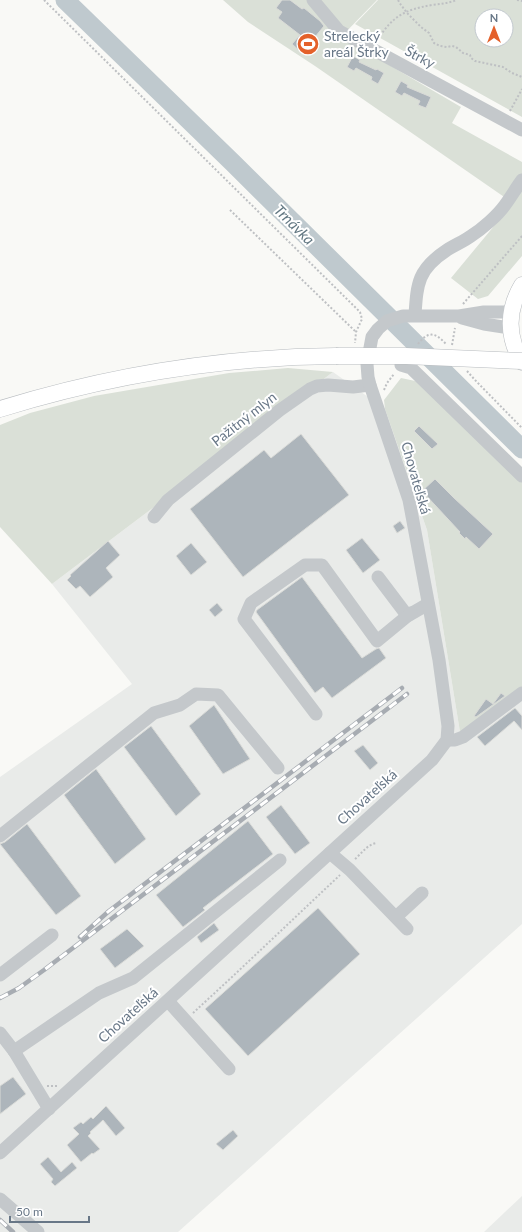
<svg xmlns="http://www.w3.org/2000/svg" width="522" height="1232" font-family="Lato,sans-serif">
	<rect width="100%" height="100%" fill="#f9f9f6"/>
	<g fill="#e9ebe9">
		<path d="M333,372L385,409L427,530L460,732L522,696V924L178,1232H0V777L132,684L52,584Z"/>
		<path d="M522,1196V1232H484Z"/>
	</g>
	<g fill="#dae0d7" fill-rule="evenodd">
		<path d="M223,0H377L340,38L360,48L461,107L452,123L522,162V256L488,296L478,299L451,278L513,203L315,66L248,22Z"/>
		<path d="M378,0H522V117L355,24ZM482,16H506V40H482Z"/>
		<path d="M288,368L333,372L52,584L0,527V425L30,413L94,396L229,373Z"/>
		<path d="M401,378L420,382L522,480V696L460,732L427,530L385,409L384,400Z"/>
	</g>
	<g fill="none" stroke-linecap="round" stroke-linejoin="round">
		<path stroke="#bfc9ce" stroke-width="19" d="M65,0L233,163L522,449"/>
	</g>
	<g fill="#adb5bb" stroke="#dadbd8">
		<path d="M282,0H290L302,9L304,8L320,21L324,26L302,53L292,44L300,35L278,18L282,12L276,8Z"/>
		<path d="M353,56L360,60L359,62L376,70L377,69L384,73L378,84L371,80L372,77L356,68L354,71L347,67Z"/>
		<path d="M401,81L408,85L407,87L431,97L426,108L418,105L420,101L404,93L402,96L395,92Z"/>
		<path d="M419,426L438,444L432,449L414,431Z"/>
		<path d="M301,434L349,495L243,577L190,509L264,450L271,458Z"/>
		<path d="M435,479L454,498L493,534L479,549L466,537L465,539L459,533L460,532L422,491Z"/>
		<path d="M400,521L405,528L397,533L393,526Z"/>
		<path d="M362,538L380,560L363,573L346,550Z"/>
		<path d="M108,541L120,555L106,568L113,577L90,597L80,586L76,589L67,580L71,576L70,575Z"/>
		<path d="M191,543L207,562L191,575L176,556Z"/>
		<path d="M302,577L362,658L376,649L379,648L386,658L332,698L323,687L315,693L256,612L257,610Z"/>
		<path d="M217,603L223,610L215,617L209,610Z"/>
		<path d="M501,693L505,696L476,717L474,716L486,699L493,704Z"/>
		<path d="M214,705L250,759L223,774L189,726Z"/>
		<path d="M515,708L522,716V730L514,721L485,746L477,737Z"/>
		<path d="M151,726L201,794L176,816L124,747Z"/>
		<path d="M363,745L378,763L370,770L354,751Z"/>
		<path d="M96,769L146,839L115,864L64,795Z"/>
		<path d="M281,805L310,843L295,854L266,817Z"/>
		<path d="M248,821L273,854L203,908L205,910L183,927L156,895Z"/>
		<path d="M27,824L81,896L56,915L0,844L5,842Z"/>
		<path d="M318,908L360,954L248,1056L205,1009Z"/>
		<path d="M214,923L219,930L201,943L197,937Z"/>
		<path d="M127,929L144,946L115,968L100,949Z"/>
		<path d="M13,1077L26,1094L0,1114V1086Z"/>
		<path d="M106,1106L125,1128L116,1136L103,1120L90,1132L91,1133L88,1136L100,1149L93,1154L92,1153L81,1162L67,1145L79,1134L73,1128L81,1122L83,1124L91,1117L93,1119Z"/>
		<path d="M233,1130L238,1136L223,1150L216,1144Z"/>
		<path d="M48,1157L61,1172L72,1162L77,1168L55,1186L51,1182L53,1179L40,1164Z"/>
	</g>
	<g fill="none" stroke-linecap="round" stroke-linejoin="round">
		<g stroke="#b7bbbf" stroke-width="17">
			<g id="major">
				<path d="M522,285C507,310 507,337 522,362"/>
				<path d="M0,409C110,375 221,357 336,356"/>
			</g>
		</g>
		<g stroke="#bec0c3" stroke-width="2" stroke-dasharray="2 2" stroke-linecap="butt">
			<path d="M44,0L360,312L362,319L356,332L355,343"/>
			<path d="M398,0L401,5L408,14L421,27L429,33L434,43L440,46L447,47L452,46L456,47L463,53L470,55L471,58L475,61L503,67L512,73L522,77"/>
			<path d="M517,0L522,1"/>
			<path d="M378,39C393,16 404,10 432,5C441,4 449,3 457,0"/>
			<path d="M510,111L522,89"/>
			<path d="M230,210L356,332"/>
			<path d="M463,304L522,236"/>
			<path d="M418,344C428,331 435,332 446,344"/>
			<path d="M452,345L455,328"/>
			<path d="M467,371L475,380L522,428"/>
			<path d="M384,390L387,383L394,374"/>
			<path d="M355,859C362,853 367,845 376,843"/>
			<path d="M193,1013L232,977L340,875"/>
			<path d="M47,1086H57"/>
		</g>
		<g stroke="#c4c8cb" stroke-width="13">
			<path d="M313,0L339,31L522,130"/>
			<path d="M415,315C417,283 418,269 447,250C454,245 463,242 471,236C482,229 497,216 505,205C511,197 516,188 522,180"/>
			<path d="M462,318L484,324L510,328"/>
			<path d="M401,365L411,368L522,476"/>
			<path d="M154,517L168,500L280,410L310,389L317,386L328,385L353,387L370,385"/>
			<path d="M378,577L406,614L409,615L428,604"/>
			<path d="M316,714L244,619L251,603L305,565H322L377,641L411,613"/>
			<path d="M447,740H455L463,737L522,693"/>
			<path d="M0,836L154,713L180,705L196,694L218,695L278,768"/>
			<path d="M330,853L350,870L407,929"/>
			<path d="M396,917L422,893"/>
			<path d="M0,975L52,935"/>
			<path d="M168,1001L229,1069"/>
			<path d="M0,1033L14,1051L49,1109"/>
			<path d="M14,1051L99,993L133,978L280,860"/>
			<path d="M0,1153L432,760L447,740L448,726L439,660L409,500L370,385L368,377L367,364L372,337L378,329L387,321L403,316H459L484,312H511"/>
			<path d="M0,1199L38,1232"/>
		</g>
		<use href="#major" stroke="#fff" stroke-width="16"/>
		<g stroke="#a7acb2" stroke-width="4.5">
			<g id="rail">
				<path d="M80,937L109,911L402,688"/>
				<path d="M0,998L19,988L44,970L407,694"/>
				<path d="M0,1220L13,1232"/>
			</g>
		</g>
		<use href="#rail" stroke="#fff" stroke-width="3" stroke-dasharray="9" stroke-linecap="butt"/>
		<g stroke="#b7bbbf" stroke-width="17" stroke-linecap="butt">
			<path id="major-bridge" d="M336,356H406L522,361"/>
		</g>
		<use href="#major-bridge" stroke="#fff" stroke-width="16"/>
	</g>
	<defs>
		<g id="stadium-disc" transform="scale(1.15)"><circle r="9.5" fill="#e4612b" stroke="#fff"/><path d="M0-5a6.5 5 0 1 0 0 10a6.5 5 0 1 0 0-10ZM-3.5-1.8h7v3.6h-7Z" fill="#fff"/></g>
	</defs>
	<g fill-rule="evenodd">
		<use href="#stadium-disc" x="308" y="44"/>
	</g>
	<g text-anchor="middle" stroke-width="4" stroke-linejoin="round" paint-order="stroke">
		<g font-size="14" fill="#687787" stroke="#fff" text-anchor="start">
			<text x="324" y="41">Strelecký<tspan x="324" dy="16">areál Štrky</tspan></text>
		</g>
		<g font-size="14" fill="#687787" stroke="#fff">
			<text transform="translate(420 57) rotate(28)" y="5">Štrky</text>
			<text transform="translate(244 419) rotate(-38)" y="5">Pažitný mlyn</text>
			<text transform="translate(416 478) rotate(74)" y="5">Chovateľská</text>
			<text transform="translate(367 797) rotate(-42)" y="5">Chovateľská</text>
			<text transform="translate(128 1015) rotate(-42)" y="5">Chovateľská</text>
		</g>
		<g font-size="15" font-style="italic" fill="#637883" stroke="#fff">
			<text transform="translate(294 225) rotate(45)" y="5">Trnávka</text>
		</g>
	</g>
	<g transform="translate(494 28)"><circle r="19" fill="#ffffff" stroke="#c3c9cf"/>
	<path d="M0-3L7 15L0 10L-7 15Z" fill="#e4612b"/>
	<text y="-6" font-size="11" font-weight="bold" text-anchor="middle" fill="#687787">N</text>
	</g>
	<path d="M10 1216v6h79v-6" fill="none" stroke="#687787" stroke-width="2"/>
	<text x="16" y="1216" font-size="12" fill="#687787" stroke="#ffffff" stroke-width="3" paint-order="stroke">50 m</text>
</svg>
